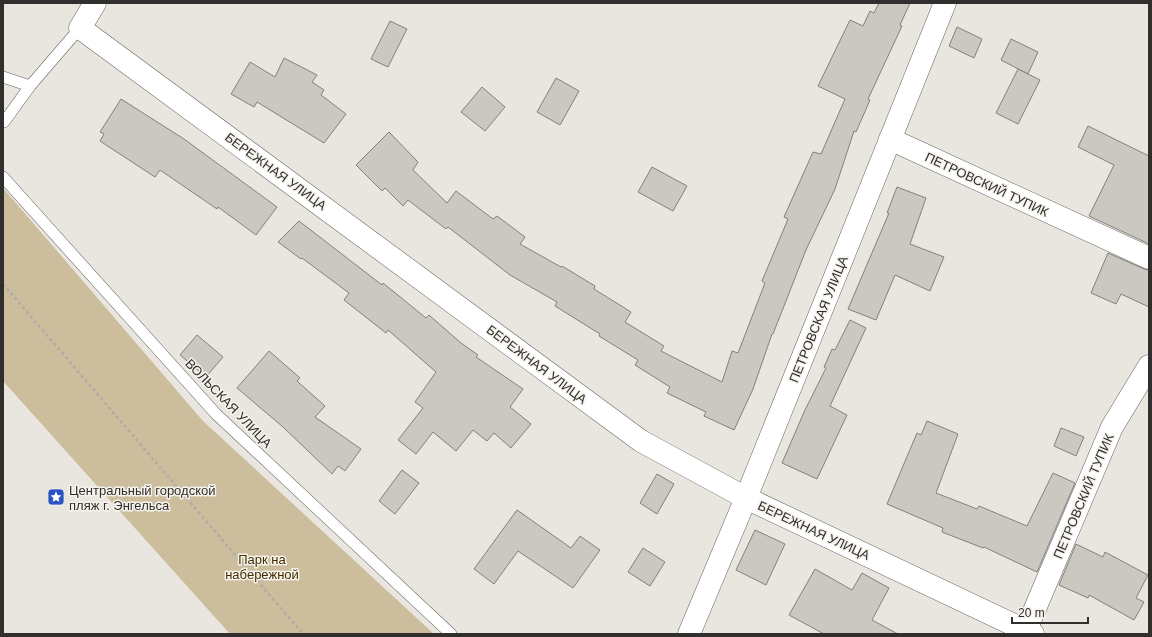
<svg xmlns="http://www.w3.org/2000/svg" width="1152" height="637" font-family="Arial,sans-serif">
	<rect width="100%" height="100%" fill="#e9e6e0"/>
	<path fill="#ccbd9d" d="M3,188L203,421L434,634H230L3,381Z"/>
	<g fill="#cbc8c2" stroke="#83817c">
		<path d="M879,3H910L900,25L902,26L868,99L870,100L856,132L854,131L835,189L806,250L773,334H772L753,389L734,430L704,416L706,412L667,393L670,387L635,365L638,360L599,336L600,334L555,306L557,302L510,275L448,227L446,229L408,200L403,206L385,188L382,191L356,165L389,132L418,162L413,170L447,203L456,191L493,219L497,216L525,237L520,244L561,267L562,266L595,286L594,289L631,312L625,322L664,346L661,351L722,382L732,351L738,353L765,283L762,281L788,219L784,217L813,152L821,154L845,99L818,86L850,20L863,26L870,11L874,13Z"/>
		<path d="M390,21L407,29L388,67L371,59Z"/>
		<path d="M957,27L982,39L974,58L949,46Z"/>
		<path d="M1011,39L1038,52L1028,74L1001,60Z"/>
		<path d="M284,58L317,75L312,82L324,90L321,95L346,114L324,143L257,102L254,107L231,94L250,62L275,77Z"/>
		<path d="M1018,69L1040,80L1018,124L996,113Z"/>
		<path d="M556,78L579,91L560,125L537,112Z"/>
		<path d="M482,87L505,107L485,131L461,112Z"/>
		<path d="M121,99L184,139L277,207L256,235L218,207L217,209L160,170L155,177L100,141L104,134L100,132Z"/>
		<path d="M1088,126L1149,156V244L1089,216L1114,165L1078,147Z"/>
		<path d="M652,167L687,186L673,211L638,192Z"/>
		<path d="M897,187L926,198L910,244L944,257L930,291L895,275L876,320L848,309L889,213H887Z"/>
		<path d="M299,221L382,285L383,283L426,318L429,315L461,343L478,355L476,357L523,389L510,407L531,424L511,448L494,433L487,441L473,430L456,451L433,432L416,454L398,440L423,408L415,402L436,372L388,330L386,333L344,300L349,293L302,258L301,259L278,242Z"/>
		<path d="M1108,253L1144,269L1149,270V307L1121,294L1116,304L1091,293Z"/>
		<path d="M850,320L866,328L830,406L847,415L817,479L782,463L805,410L826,368L824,367L832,349L835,350Z"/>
		<path d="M197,335L223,357L206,377L180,355Z"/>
		<path d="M269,351L300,378L297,381L325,406L315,417L361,449L345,471L338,466L332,474L283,427L237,388Z"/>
		<path d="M927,421L958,434L936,493L977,509L979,506L1027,526L1053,473L1075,483L1037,572L984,547L983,548L942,532L943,528L887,504L917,433L921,435Z"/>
		<path d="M1061,428L1084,437L1076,456L1054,446Z"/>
		<path d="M402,470L419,483L395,514L379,501Z"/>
		<path d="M657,474L674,484L657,514L640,503Z"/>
		<path d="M517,510L571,548L580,536L600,550L573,588L518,551L494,584L474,569Z"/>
		<path d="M755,530L785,544L766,585L736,570Z"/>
		<path d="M1076,544L1103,557L1105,552L1148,575L1136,598L1144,602L1134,620L1089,595L1088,598L1059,585Z"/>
		<path d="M643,548L665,562L650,586L628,572Z"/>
		<path d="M815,569L852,590L862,573L889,588L872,620L898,634H824L789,615Z"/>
	</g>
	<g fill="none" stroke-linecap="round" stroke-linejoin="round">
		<g stroke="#66645f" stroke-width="12">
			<g id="service">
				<path d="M3,77L30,86"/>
				<path d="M4,122L30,86L80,28"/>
				<path d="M3,177L216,414L451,634"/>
			</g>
		</g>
		<g stroke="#66645f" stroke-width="23">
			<g id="minor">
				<path d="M95,3L80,28L641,441L746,498L1033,634"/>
				<path d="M890,139L1149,258"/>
				<path d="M1026,630L1112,427L1149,366"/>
			</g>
		</g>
		<g stroke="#66645f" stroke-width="23">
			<path id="secondary" d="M689,634L746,498L945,3"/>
		</g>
		<path stroke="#aeaca7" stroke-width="2.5" stroke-dasharray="3 3" stroke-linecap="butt" d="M3,284L303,634"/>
		<use href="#service" stroke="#fff" stroke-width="11"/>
		<use href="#minor" stroke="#fff" stroke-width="22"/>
		<use href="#secondary" stroke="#fff" stroke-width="22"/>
	</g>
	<defs>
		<g id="sight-square" transform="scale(0.9)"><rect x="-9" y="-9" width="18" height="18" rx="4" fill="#2c52c1" stroke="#f6f3ed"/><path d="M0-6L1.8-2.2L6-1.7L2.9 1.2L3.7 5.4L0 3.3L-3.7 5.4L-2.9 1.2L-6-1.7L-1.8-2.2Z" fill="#fff"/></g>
	</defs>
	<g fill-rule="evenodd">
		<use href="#sight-square" x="56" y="497"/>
	</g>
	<g text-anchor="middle" stroke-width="3" stroke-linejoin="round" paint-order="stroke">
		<g font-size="13" fill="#302f2d" stroke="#f6f3ed">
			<text transform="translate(276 171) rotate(36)" y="5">БЕРЕЖНАЯ УЛИЦА</text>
			<text transform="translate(987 184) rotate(25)" y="5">ПЕТРОВСКИЙ ТУПИК</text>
			<text transform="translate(818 319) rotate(-68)" y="5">ПЕТРОВСКАЯ УЛИЦА</text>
			<text transform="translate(537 364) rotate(37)" y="5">БЕРЕЖНАЯ УЛИЦА</text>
			<text transform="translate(229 403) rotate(46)" y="5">ВОЛЬСКАЯ УЛИЦА</text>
			<text transform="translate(1083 496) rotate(-67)" y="5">ПЕТРОВСКИЙ ТУПИК</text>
			<text transform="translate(814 530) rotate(25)" y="5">БЕРЕЖНАЯ УЛИЦА</text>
		</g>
		<g font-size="13" fill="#302f2d" stroke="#f6f3ed" text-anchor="start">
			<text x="69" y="495">Центральный городской<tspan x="69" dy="15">пляж г. Энгельса</tspan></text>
		</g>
		<g font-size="13" fill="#412f00" stroke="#f6f3ed">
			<text x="262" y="564">Парк на<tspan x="262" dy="15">набережной</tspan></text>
		</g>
	</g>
	<rect width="1152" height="637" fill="none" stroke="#302f2d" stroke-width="8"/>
	<path d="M1012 617v6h76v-6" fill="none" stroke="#302f2d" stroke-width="2"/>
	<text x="1018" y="617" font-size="12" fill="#302f2d" stroke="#f6f3ed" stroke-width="3" paint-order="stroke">20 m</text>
</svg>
